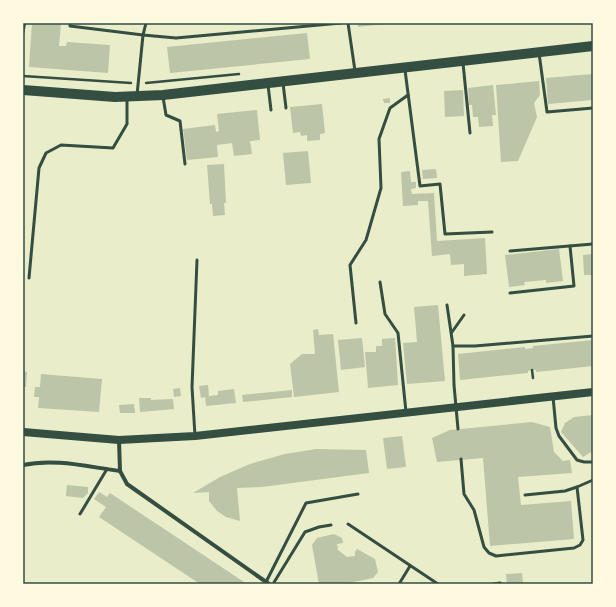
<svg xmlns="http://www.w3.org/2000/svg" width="616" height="607" font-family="Georgia,serif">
	<rect width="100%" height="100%" fill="#e9edc9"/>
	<g fill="#bcc5a7">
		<path d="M32,23H61L59,46H66L67,42L110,45L108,73L29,67Z"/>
		<path d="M358,23H385V24L358,27Z"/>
		<path d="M307,33L310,59L170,73L167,47Z"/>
		<path d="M593,74V100L548,104L546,78Z"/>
		<path d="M539,81L540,95L534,103L537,117L518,161L501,162L496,85Z"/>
		<path d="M493,85L496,115H492L493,126L479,127L478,117H473L472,105H469L468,88Z"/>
		<path d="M463,90L464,116L445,117L444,91Z"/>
		<path d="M390,98V103H384L383,99Z"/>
		<path d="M322,104L325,133L320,134V140L307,141V135L301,136L300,132L293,133L290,107Z"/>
		<path d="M257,110L260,140L250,141L252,154L234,156L232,143L217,145L218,157L187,160L183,129L215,125L216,132L219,131L217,114Z"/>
		<path d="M308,151L311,183L286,185L283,153Z"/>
		<path d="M224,164L226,203H224L225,215L213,216L212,204H210L207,165Z"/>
		<path d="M436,169L437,178L423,179L422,170Z"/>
		<path d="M410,171L411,182H416V188L411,189L412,194L434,193L437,241L485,238L487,274L464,276V264L451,265L450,254L432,256L428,201H418V205L403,206L401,172Z"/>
		<path d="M559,249L563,281L546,283V280L524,282L525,285L509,287L505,255Z"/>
		<path d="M593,254V275H584L583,255Z"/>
		<path d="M438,305L445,381L407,384L403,343L417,342L414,307Z"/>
		<path d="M318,329L319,335L333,334L339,392L294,397L290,364L302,354H315L313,330Z"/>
		<path d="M362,338L365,367L341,370L338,340Z"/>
		<path d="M395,338L398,385L368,388L365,352H376V346H382V339Z"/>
		<path d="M593,340V366L536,372V370H532L528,371V373L460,380L458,354L525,347V349L533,348V346Z"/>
		<path d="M23,371L27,372L26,387H23Z"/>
		<path d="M41,374L102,379L99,412L38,408L39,397H34L35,387H40Z"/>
		<path d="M208,385L209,396L218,395V391L234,389L236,403L206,406L205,397L201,398L199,386Z"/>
		<path d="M180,388L181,396L174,397L173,389Z"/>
		<path d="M292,390V397L243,402L242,395Z"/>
		<path d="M139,398H151V400L173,399L174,409L140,412Z"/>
		<path d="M134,404L135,413H120L119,405Z"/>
		<path d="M593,415V451L583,457L561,432L565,423L574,417Z"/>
		<path d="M532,422L550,427L554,452L563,461L570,460L572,473L518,477L521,505L571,501L574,539L490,546L483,458L437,462L432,438L450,430Z"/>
		<path d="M402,436L406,467L387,469L383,438Z"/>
		<path d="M316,449L366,450L369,473L262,487L237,488L240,521L226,517L217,511L209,501V492L193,493L220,477L250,464L285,454Z"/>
		<path d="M67,485L88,487V493L83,498L66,496Z"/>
		<path d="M99,492L107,497L110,493L247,584H200L99,517L106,507L94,499Z"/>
		<path d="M334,534L342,538L343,543L337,544L338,550L347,557L355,556V552L357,549L375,559L378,572L373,578L344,584H319L312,545L317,538Z"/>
		<path d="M522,573L523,584H507L506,574Z"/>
	</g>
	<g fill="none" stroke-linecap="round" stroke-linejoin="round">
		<g stroke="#344e41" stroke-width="2.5">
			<path d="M23,33L25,23"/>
			<path d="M23,76L131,83"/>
			<path d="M146,83L239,74"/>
			<path d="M532,370L533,378"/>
		</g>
		<g stroke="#344e41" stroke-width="3">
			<path d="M70,23V26L143,35L146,23"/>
			<path d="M348,23L355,71"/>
			<path d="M539,53L547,112L593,108"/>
			<path d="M463,63L470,133"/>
			<path d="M405,70L420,186L440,184L445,234L492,232"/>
			<path d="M283,83L286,108"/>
			<path d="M268,85L271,110"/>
			<path d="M137,95L143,35L176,38L341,23"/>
			<path d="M163,97L166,115L180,121L185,164"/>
			<path d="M510,251L593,244"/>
			<path d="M29,278L39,168L46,153L61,145L113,148L127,124V99"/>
			<path d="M380,282L385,314L398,333L406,412"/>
			<path d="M510,293L574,286L570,246"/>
			<path d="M447,305L453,346"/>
			<path d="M356,323L350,265L366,240L381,188L379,139L390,108L408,95"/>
			<path d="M452,332L464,315"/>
			<path d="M553,397L556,428L559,436L577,460L584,462H593"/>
			<path d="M458,429L454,385L453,346H475L593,336"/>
			<path d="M195,436L192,387L197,260"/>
			<path d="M461,459L464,494L474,510L484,547L489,553L496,556L574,548L580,545L583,540L577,487L593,480"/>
			<path d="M525,495L565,491L577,487"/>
			<path d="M80,514L107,469"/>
			<path d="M348,524L438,584"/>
			<path d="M266,582L306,503L358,494"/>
			<path d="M273,584L305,532L319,527L331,525"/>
			<path d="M399,584L410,566"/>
			<path d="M493,584L500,583"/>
		</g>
		<g stroke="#344e41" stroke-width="4">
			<path d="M119,440L120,471L127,484L269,584"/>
			<path d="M23,465C55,458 88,467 120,471"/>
		</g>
		<path stroke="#344e41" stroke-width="8" d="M23,432L119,440L195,436L593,392"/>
		<path stroke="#344e41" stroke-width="10" d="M23,90L115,97L163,95L593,46"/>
	</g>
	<rect width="616" height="607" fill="none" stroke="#fefae0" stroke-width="48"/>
	<rect x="24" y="24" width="568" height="559" fill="none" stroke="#344e41" stroke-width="1.5"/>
</svg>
